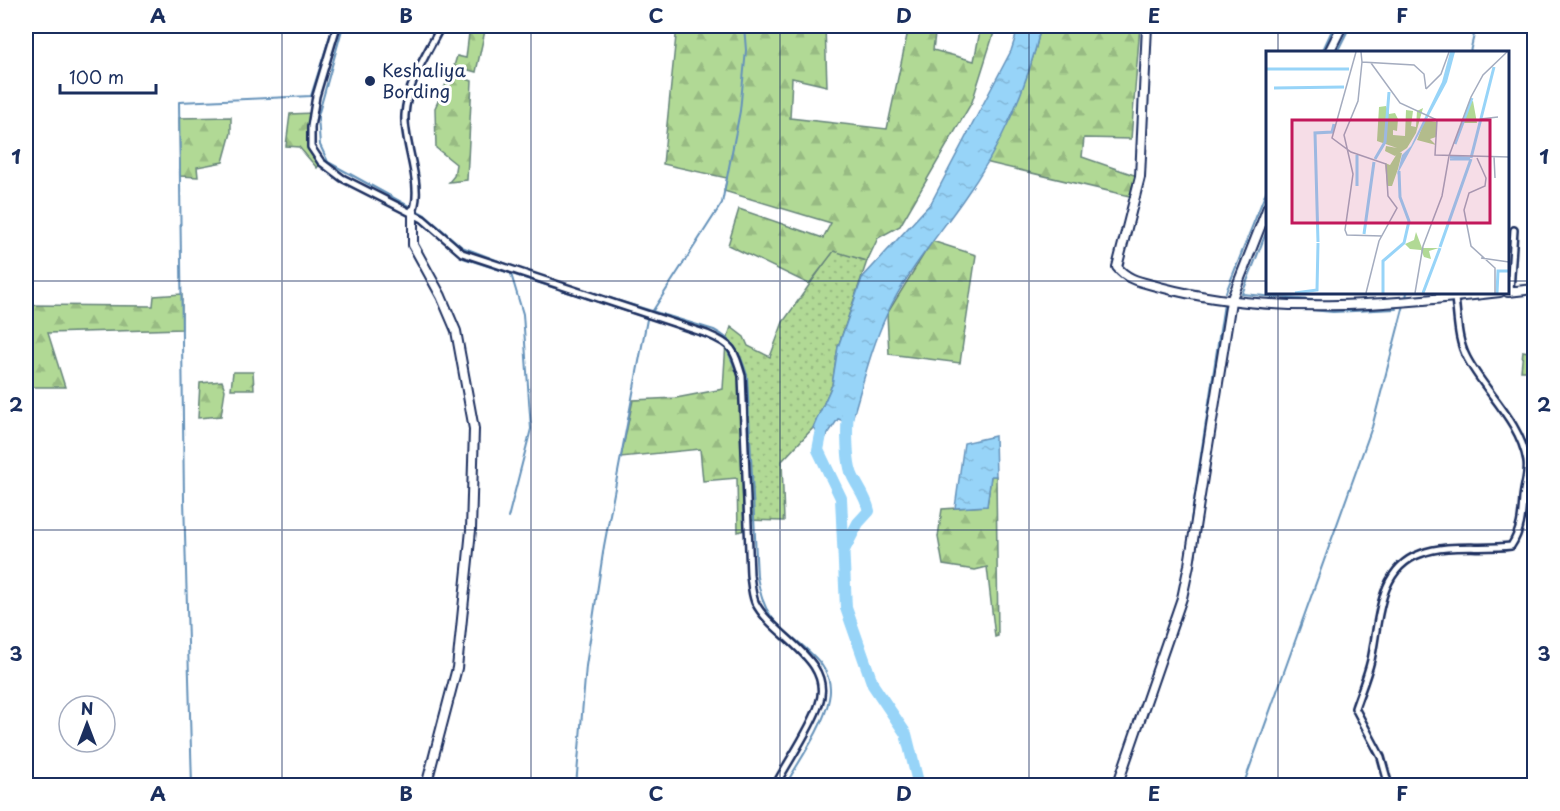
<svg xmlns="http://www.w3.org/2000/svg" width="1560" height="811" font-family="'Playpen Sans',sans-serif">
	<defs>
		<pattern id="grass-dots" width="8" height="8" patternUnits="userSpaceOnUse" patternTransform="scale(1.5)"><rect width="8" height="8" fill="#b1d995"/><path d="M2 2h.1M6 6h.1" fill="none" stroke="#98bb83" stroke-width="1.8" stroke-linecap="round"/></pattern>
		<pattern id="forest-firs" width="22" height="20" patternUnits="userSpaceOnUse" patternTransform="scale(1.5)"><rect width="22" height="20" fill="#b1d995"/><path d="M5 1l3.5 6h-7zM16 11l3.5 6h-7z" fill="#98bb83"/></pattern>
		<pattern id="water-ripples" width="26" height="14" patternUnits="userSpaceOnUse" patternTransform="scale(1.5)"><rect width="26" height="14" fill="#97d4f8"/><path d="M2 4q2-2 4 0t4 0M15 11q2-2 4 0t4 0" fill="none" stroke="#82b6d7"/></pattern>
	</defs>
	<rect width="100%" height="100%" fill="#fff"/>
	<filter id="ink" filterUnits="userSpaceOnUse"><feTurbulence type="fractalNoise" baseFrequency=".0167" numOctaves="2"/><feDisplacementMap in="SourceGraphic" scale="12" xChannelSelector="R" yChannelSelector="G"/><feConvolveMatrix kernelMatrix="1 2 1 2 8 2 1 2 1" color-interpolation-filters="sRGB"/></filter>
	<g filter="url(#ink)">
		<g fill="url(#grass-dots)" stroke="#66847a" stroke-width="1.5">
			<path d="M834,250L867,261L838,347L832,385L813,428L782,461L784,521L748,520L726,342L731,327L744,337L748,346L770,357L783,322Z"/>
			<path d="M1523,351L1534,353V371H1521Z"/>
		</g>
		<g fill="url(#forest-firs)" stroke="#66847a" stroke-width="1.5">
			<path d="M452,26H486L476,72L454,66L457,56L466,58L469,33Z"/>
			<path d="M677,26H825L827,86L792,78L790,118L887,129L909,26H936L933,50L974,61L981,26H996L972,102L900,226L878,238L867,261L834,251L809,284L728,245L739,209L823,238L831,223L724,191L727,178L663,164Z"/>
			<path d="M1041,26H1140L1131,139L1084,138L1082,157L1140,177L1134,197L985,162C1011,119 1031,74 1041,26Z"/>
			<path d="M451,73L472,81L467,180L449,182L454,176L456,164L436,148L435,108Z"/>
			<path d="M313,113L311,147L321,162L317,168L299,147L286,146L290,114Z"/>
			<path d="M231,117V133L223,162L197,167L198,177L180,176L179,118Z"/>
			<path d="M932,241L976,255L960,363L889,354L887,314Z"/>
			<path d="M182,294V329L48,333L65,387H26V305L153,306L154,296Z"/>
			<path d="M726,342L742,376L748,529L738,532L737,478L703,481L700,449L621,457L633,400L676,398L723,389Z"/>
			<path d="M233,372H253L254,389H231Z"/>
			<path d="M222,381L225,390L221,416L198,418L200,383Z"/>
			<path d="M991,476H996L998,636L995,637L987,567L975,570L943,565L938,537L942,509L987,506Z"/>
		</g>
		<g fill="url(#water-ripples)" stroke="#6592ba" stroke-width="1.5">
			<path d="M1019,26H1041C1028,87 1000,149 963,200C937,237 906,273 887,314C871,348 862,387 851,423L838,419L826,437L813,428L832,385L838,347L862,278L931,203L1011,51Z"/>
			<path d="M995,436L996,476H991L987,506L955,508L964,443Z"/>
		</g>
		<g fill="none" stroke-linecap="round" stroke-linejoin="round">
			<g stroke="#6592ba" stroke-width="2">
				<path d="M343,26L318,116L320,145L328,162L425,215L462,247L528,272"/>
				<path d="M1322,52L1334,26"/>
				<path d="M1337,52L1350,26"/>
				<path d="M1470,52L1476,26"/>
				<path d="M1268,228L1242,294L1334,302L1397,298"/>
				<path d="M463,258L706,337L726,347L739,377L744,526"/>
				<path d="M551,280L714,330C735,341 740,353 747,375L757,577C760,591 762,604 771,616C789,642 838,659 829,699C824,726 799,761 785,786"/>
				<path d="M1226,292L1268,187"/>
				<path d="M1406,298L1407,292"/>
				<path d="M1238,306L1265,307"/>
				<path d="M1289,308L1333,312L1396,309"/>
				<path d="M652,312L722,203L740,111L746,50L744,26"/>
				<path d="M508,518L531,429L523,314L511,274"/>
				<path d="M1191,520L1224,304"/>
				<path d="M192,786L184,499L179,102L311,96L333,26"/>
				<path d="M576,786L586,666L604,546L648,314"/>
				<path d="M1243,786L1372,427L1404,305"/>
			</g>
			<g stroke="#97d4f8" stroke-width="12">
				<path d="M824,419L818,450L841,498L846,608L873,685L906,734L919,786"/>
				<path d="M844,550L858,523L869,511C866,497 859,489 853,477C846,463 846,422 849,406"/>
			</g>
			<g stroke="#1b2f5e" stroke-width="10">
				<g id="street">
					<path d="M337,26L316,96L311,127V147L321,162L342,178L423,219L462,253L707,334C733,345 734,349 742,376L750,575C751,583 752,595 755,602C771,636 835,659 819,704C811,729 788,761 775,786"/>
					<path d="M413,211C424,186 403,142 405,115C407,83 427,54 441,26"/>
					<path d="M1510,291L1514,230"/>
					<path d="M1523,504L1534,506"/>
					<path d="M1389,786L1381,757L1355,708C1360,693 1367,677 1371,660C1379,624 1377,569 1420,554C1448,543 1481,550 1511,546C1521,531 1522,516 1523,498C1524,485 1529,474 1527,461C1520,421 1485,392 1467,358C1457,339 1458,319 1455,299"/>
				</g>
			</g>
			<g stroke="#1b2f5e" stroke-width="12">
				<g id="secondary">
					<path d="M1147,26L1140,177L1117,267C1128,281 1143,282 1160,287C1269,316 1390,305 1500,292"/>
					<path d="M1329,52L1342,26"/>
					<path d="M413,211V245L441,296L456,331L474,429L471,530L457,668L426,786"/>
					<path d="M1508,292L1534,289"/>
					<path d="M1117,786L1182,598L1189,565L1231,301L1268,207"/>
				</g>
			</g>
			<use href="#street" stroke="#fff" stroke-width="5"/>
			<use href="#secondary" stroke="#fff" stroke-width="8"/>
		</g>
	</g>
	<path fill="none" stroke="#1b2f5e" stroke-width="1.5" stroke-opacity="0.55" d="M282,26V786M531,26V786M780,26V786M1029,26V786M1278,26V52M26,281H1268M1508,281H1534M1278,292V786M26,530H1534"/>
	<circle fill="#1b2f5e" stroke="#fff" stroke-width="2" cx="370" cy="81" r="6"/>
	<g text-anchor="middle" stroke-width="6" stroke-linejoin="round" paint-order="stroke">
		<g font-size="18" fill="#1b2f5e" stroke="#fff" text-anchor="start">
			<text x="382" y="77">Keshaliya<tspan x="382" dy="21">Bording</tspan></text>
		</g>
	</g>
	<g transform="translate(1266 51)">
		<rect width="243" height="243" fill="#fff"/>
		<path d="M132,101L136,102L132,118L126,135H121L119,112L124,114Z" fill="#b1d995"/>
		<path d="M207,50L211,72H197L204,51ZM120,55L123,63L129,62L132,68L131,80L127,79V84L139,85L140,59L147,60L145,75L150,76L151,60L157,57L150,82L141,97L129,105L119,100L120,95L131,97L111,90L113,56ZM159,69L171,71L170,86L164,88L170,94L151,89ZM150,181L156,197H173L163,200L165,208L158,206L155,199L144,198L139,193L148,189Z" fill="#b1d995"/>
		<path d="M184,1H189L181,31L131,124L136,104L145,95L176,31Z" fill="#97d4f8"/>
		<path fill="none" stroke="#97d4f8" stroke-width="3" d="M0,18H83M8,37L78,36M189,93L206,47M184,106L204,107M205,107L228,16M109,108L119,91L123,41M184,108H204M91,135V104M98,183L108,111M52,191L49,82L66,81L68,73M174,196L205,108M29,242L51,239L52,192M117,242V210L138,192L143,170L134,146L133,120M157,242L174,197M231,242L232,220H243"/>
		<path fill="none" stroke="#a4acbf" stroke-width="1.5" d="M90,1L66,87L85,101L120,113L122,145L131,157L113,190L100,242M95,1L96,11L148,14L158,23L160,38M96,11L92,50L78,84L87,123L79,179L81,184L116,185M105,12L134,52L171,69L169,104L243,106M160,38L175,23L183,1M214,68L232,66M228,105L229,127M211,107L220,127L219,135L203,142L198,159L205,195L229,217V242M215,207L243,211M149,242L157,195L176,145L183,105L205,46L217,24L241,1"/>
		<path fill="#c2185b" fill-opacity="0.15" stroke="#c2185b" stroke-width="3" d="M26,69H224V172H26Z"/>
		<rect width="243" height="243" fill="none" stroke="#1b2f5e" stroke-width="3"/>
	</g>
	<rect width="1560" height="811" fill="none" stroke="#fff" stroke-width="66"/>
	<g transform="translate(87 724)"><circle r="28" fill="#ffffff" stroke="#a4acbf" stroke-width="1.5"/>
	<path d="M0-4.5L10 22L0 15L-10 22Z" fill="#1b2f5e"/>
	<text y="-9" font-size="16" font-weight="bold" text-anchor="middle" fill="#1b2f5e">N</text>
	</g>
	<path d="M60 84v9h96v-9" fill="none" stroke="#1b2f5e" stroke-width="3"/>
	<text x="69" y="84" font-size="18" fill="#1b2f5e" stroke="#ffffff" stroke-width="4.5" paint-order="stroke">100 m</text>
	<rect x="33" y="33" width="1494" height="745" fill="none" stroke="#1b2f5e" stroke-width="2"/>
	<g font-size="20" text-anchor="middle" font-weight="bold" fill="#1b2f5e">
		<text x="158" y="23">A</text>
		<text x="406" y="23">B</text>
		<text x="656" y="23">C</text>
		<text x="904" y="23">D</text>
		<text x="1154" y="23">E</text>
		<text x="1402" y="23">F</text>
		<text x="16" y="164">1</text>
		<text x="1544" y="164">1</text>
		<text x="16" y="412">2</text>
		<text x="1544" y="412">2</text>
		<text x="16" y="661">3</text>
		<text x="1544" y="661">3</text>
		<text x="158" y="801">A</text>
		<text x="406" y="801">B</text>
		<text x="656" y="801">C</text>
		<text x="904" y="801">D</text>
		<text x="1154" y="801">E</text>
		<text x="1402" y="801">F</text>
	</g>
</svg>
